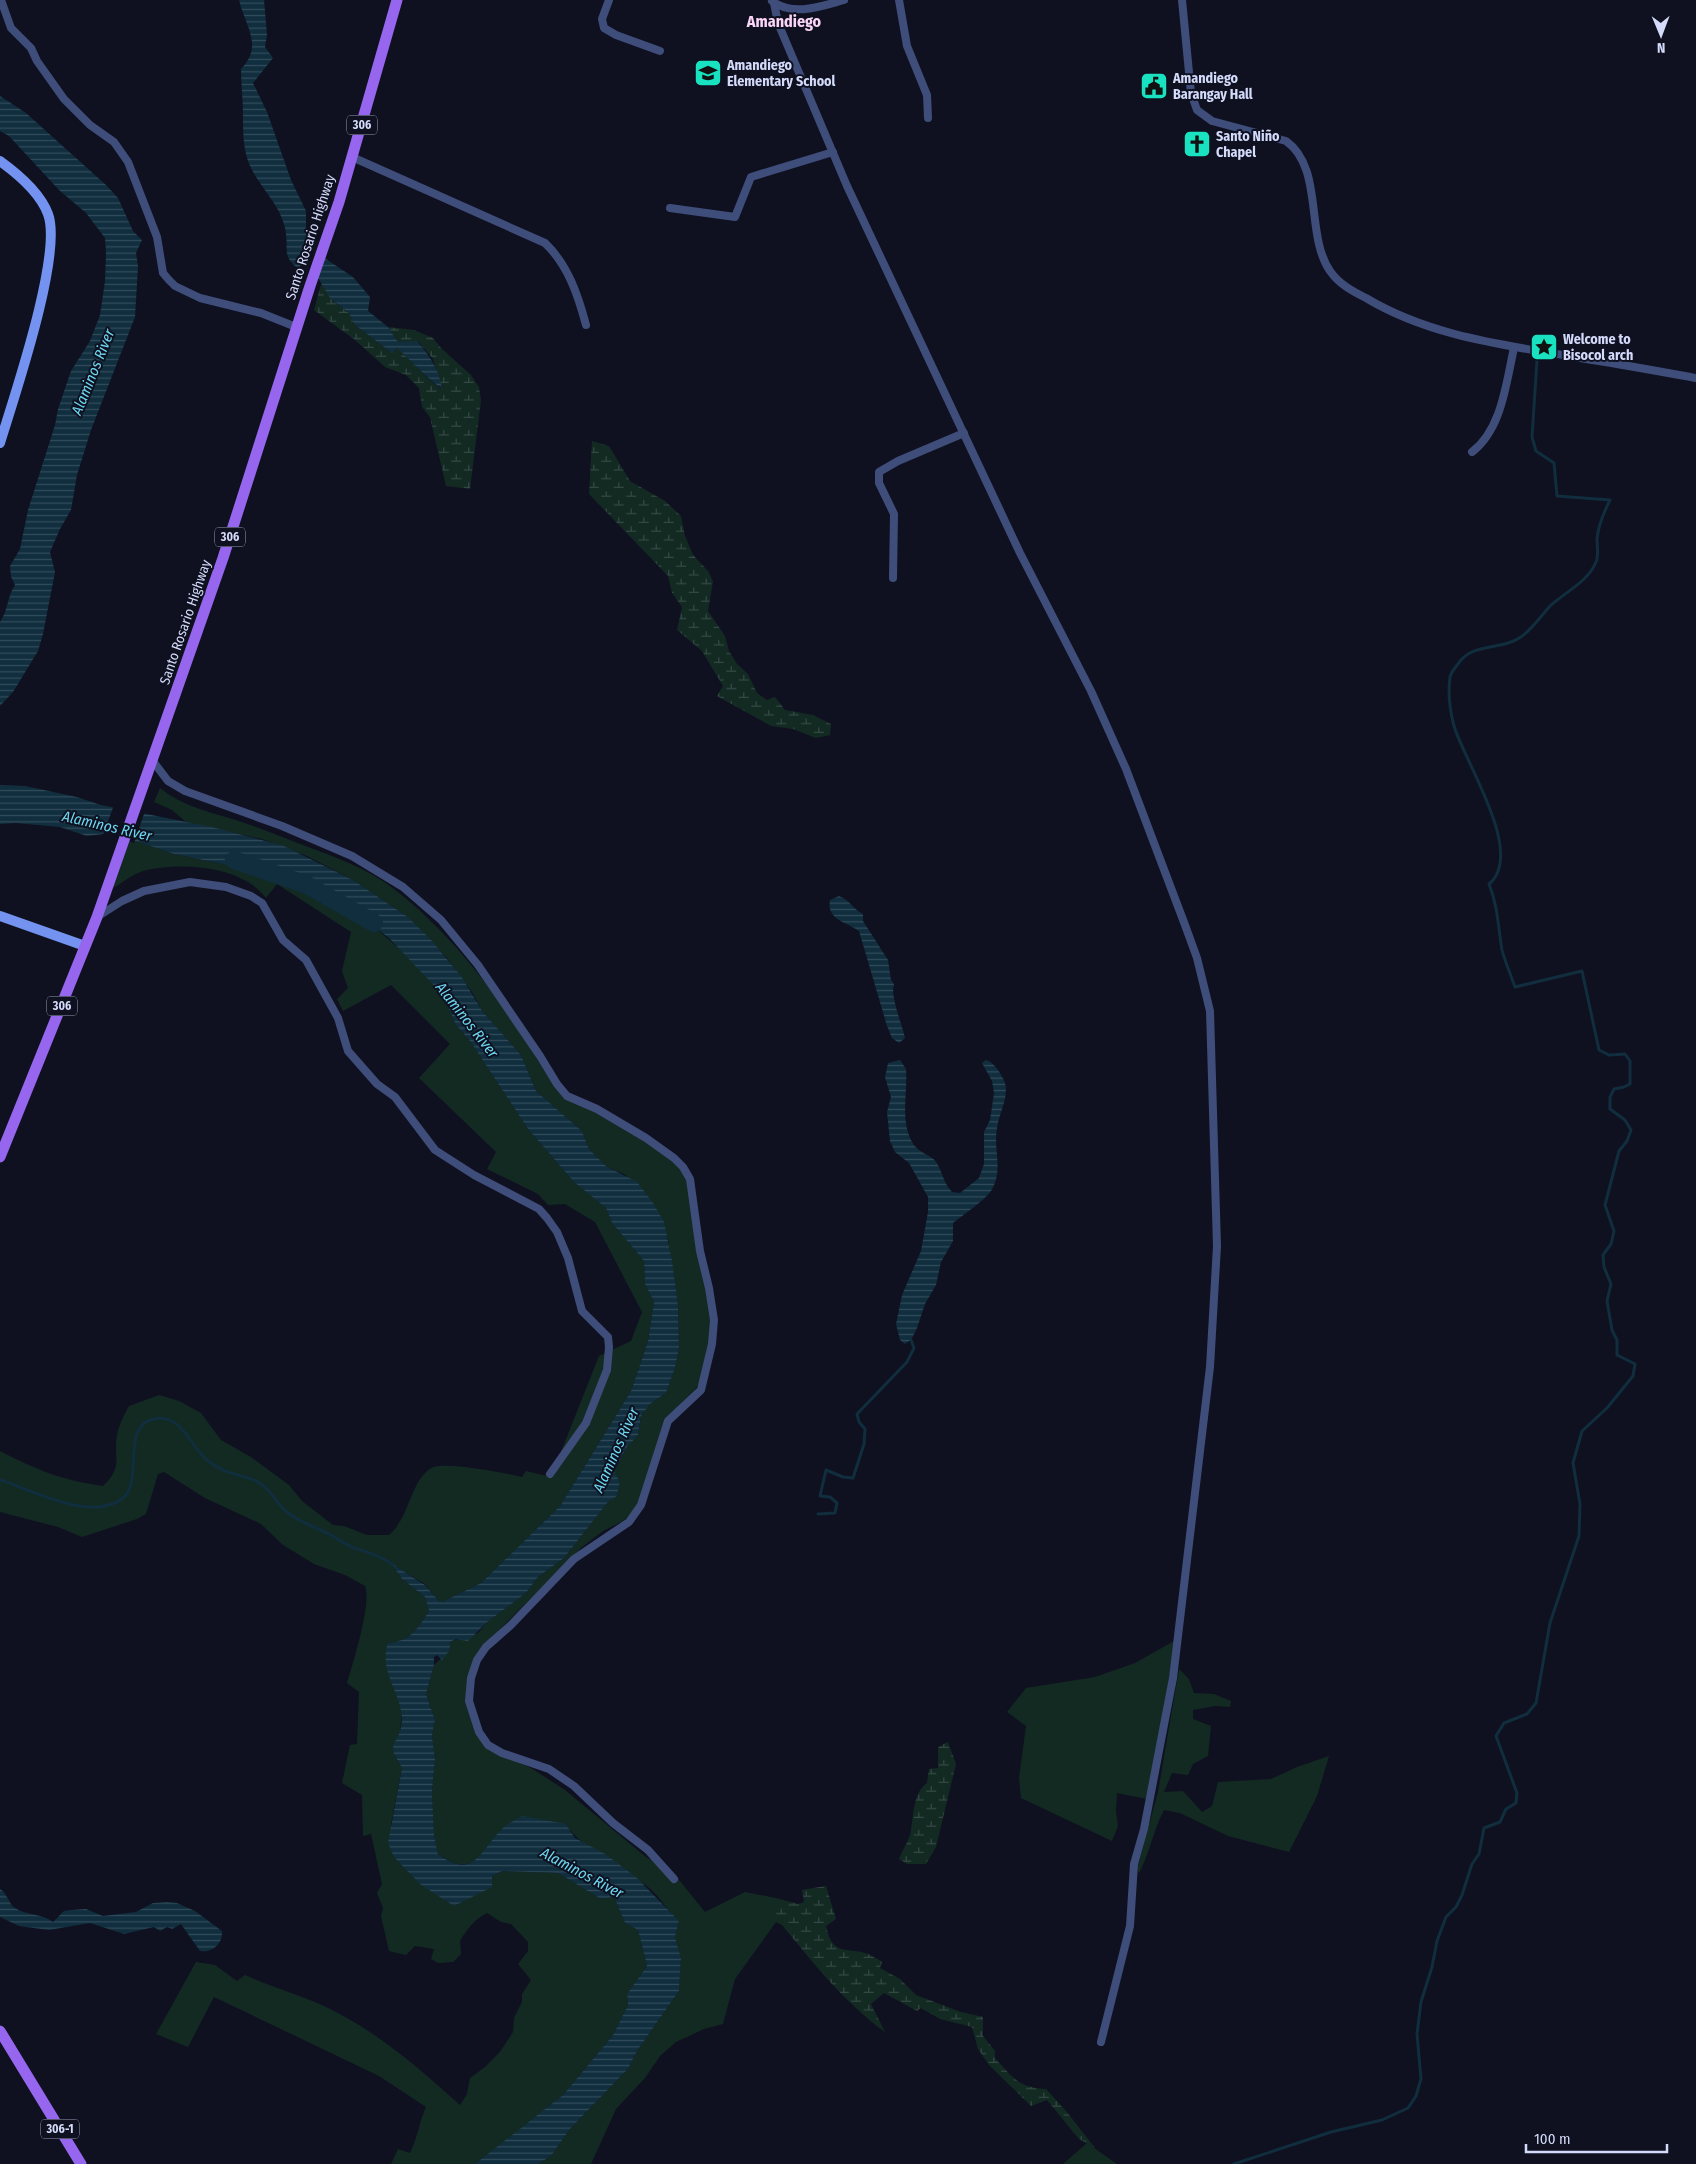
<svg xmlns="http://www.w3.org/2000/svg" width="1696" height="2164" font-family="'Fira Sans Condensed',sans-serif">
	<defs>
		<pattern id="wetland-marsh" width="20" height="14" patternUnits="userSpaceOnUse" patternTransform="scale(1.25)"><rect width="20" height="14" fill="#132a23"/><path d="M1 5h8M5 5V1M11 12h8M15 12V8" fill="none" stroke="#344844"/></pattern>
		<pattern id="water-rules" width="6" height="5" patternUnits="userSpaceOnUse" patternTransform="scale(1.25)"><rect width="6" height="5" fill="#102e3e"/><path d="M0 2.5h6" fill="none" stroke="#324c5b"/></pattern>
	</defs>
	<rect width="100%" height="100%" fill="#0f1120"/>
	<g fill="#132a23">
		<path d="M160,788C181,805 206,811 232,819C256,826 279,836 303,845C335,857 367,868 394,889C445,928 485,980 522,1032C531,1046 545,1077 557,1086C594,1116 664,1138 688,1179L711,1313L710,1336L699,1385L666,1419L637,1508L623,1521L603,1531L581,1548L479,1650L471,1668L467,1708L473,1724L497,1753L531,1768L565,1790L646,1857L671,1870L705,1912L745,1892L776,1898V1922L735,1979L723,2024L704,2029L676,2042L660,2056L645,2078L616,2109L591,2164H538L551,2156L569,2130L628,2069L637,2051L679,1991L681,1958L675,1937L679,1921C667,1911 660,1896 648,1887C621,1867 584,1852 566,1824L487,1846C473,1869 460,1869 438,1854L434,1834L432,1792L435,1759L432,1736L435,1720L426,1694L434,1665L450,1650L449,1642L478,1633L486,1623L526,1593L538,1577L564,1558L608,1502L617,1496L620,1482L614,1472L627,1447L638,1435L641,1416L650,1404L666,1393L675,1368L679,1348L678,1305L668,1239L626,1175L606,1166L589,1149L582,1131L536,1091L521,1055L483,1012L472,992L447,958L408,917L353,880L307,856L262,839L186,822L172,810L154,802Z"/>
		<path d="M130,839L174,854L242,868H261L287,874L343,903L364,918L411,959L443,995L456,1025L470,1041L528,1129L574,1182L606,1208L612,1223L644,1261L645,1284L654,1302L648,1341L631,1391L560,1506L481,1583L442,1602L438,1600L425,1584L392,1564L402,1579L425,1597L429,1611C417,1629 411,1641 388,1643L395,1690L402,1707L400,1735L394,1754L402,1768L391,1824L394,1857L407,1869L492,1876L502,1871L558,1873L601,1899L614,1897L625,1923L638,1930L647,1966L627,1994L628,2005L613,2035L563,2095L518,2131L475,2164H391L398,2149L410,2153C418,2137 419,2122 426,2107L379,2076L214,1997L188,2047L156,2034L196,1962L215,1965L237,1981L245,1975C271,1987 298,1994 324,2006C374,2029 419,2068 460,2105L467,2094L470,2078L485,2067L500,2052L513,2032L514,2018L522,2002V1994L531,1980L518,1964L528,1951V1942L511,1924L501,1922L487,1913C475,1919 467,1929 460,1941L461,1954L453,1962L438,1963L431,1959L434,1949L415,1946L406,1955L389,1951L381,1916L383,1908L377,1893L382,1884L371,1834L363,1836L362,1795L342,1783L350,1745L357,1744L359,1692L347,1683C353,1663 372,1603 365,1586L345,1575L314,1564L283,1545L261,1524L205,1498L164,1472L158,1474L146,1514L137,1519L82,1537L58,1527L0,1512V1451C37,1470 61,1480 103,1486C124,1466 113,1459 117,1435C119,1425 124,1415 129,1406L159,1395L179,1401L201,1413L221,1440L251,1457L289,1485L302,1501L333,1525L344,1526L367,1535H389C406,1520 408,1498 420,1479C424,1474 428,1469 434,1467C448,1462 506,1473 522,1477L526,1471L551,1477L599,1356L631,1341L642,1312L595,1222L565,1204L548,1205L538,1194L487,1169L496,1152L419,1078L450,1044L391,985L343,1011L337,999L348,988L342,971L351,932L277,884L266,898C241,865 180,862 143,871C133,874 122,883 113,888Z"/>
		<path d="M1174,1641L1168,1690L1147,1799L1117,1793L1116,1811L1118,1826L1112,1841L1021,1798L1019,1778L1026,1726L1007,1712L1026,1688L1095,1677L1135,1663Z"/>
		<path d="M1179,1669L1189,1679L1194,1693L1214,1694L1231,1701L1230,1707L1215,1706L1193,1710V1719L1211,1726L1208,1756L1193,1764L1188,1775L1172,1773L1164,1792L1183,1791L1202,1812L1212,1806L1218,1782L1271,1779L1297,1767L1329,1756L1317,1796L1289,1852L1228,1836L1180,1813L1164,1810C1153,1830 1150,1853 1139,1873L1137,1869L1158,1792Z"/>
		<path d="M1087,2143L1117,2164H1063Z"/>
	</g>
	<g fill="url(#wetland-marsh)">
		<path d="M322,281L330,298L349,313L355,325L392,353L397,348C413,361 424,377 441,389L433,359L418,341L398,342L388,327L414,330L433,338L441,348L471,375L479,387L481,400L470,489L446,486L430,417L422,407L419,388L406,375L385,367L355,340L314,310Z"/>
		<path d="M592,441L609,446L630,481L665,501L681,516L685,536L693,555L708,571L713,581L708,611L725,636L729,651L737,664L748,674L757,693L767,700L775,697L785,710L813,715L831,724L830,735L816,738L793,729L771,726L717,696L723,686L702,651L677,630L682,607L672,593L668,576L589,494Z"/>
		<path d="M948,1742L956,1764L936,1847L926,1864H907L899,1859C903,1849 910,1839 911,1830C914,1814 913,1793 927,1783L929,1769L938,1768V1747Z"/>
		<path d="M826,1886L836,1919L826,1926C833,1958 846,1946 868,1954C873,1956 878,1959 882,1962L880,1968L900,1979L916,1995L961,2012L983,2017V2036L995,2051V2058C1012,2077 1019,2088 1046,2089L1066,2111L1095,2148L1079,2139L1047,2100L1031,2106L989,2065L978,2049L972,2027L940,2019L921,2008L917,2011L884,1993L871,2004L885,2032C844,2002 814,1964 782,1925L776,1922V1898L798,1904L804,1902L802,1890Z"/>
	</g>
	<g fill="url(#water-rules)">
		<path d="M239,0H264L267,35L265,47L273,58L253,83L267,112L291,180L306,211V239L310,255L305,273C279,257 290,252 285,228C280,203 257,185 248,161C243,146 243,131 243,115C243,100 241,85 241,69C264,46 245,26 239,0Z"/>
		<path d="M0,96L26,113L106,185L118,198L133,231L142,240L136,253L138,266L135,317L91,430L77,475L71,510L60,529L50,552L55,572L43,634L38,651L13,692L0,706V622C8,611 7,597 15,585L11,577L10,566L20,549L28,510L55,425L58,409L71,371L90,341L100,315L105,281L106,253L105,238L86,213L59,190L9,136L0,131Z"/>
		<path d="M323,257L353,277L370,297L368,311L388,327L398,342L417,341C430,356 439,369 442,389C425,377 413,362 397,348L392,353L355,325L349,313L330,298L317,276Z"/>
		<path d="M0,785L25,786L77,797L101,805L212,827L284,846L353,880L408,917L432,941L461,976L483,1012L521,1055L536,1091L582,1131L589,1149L606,1166L637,1182L653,1203L664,1222L672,1261L678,1305L679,1348L675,1368L666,1393L650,1404L641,1416L638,1435L627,1447L614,1471L620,1482L617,1496L608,1502L564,1558L538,1577L526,1593L486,1623L468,1641L456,1639L450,1642V1650L442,1660L437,1655L434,1657V1665L426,1694L435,1720L432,1736L435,1759L432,1792L434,1834L438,1854C475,1881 479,1851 502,1829C508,1823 516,1820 522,1816L566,1824L575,1838L605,1854L636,1877L679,1921L675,1937L681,1958L679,1991L637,2051L628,2069L569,2130L551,2156L538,2164H475L563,2095L613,2035L628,2005L627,1994L647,1966L638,1930L625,1923L614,1897L601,1899L558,1873L502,1871L492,1876V1887L454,1906L420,1884L394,1857L388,1843L402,1768L394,1754L393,1745C420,1706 375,1680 388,1643C411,1641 417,1629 429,1611L425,1597L402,1579L391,1563L425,1585L438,1600L442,1602L481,1583L560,1506L631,1391L648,1341L654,1302L645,1284L644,1261L612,1223L606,1208L574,1182L528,1129L470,1041L456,1025L443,995L389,938L343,903L287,874L261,868H242L174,854L112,833L87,836L60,827L16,823L0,824Z"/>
		<path d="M839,896C850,900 853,909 863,914V921L888,960L891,980L894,984C890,996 902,1024 905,1038L899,1043L892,1038L887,1026L859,931C846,922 826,919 830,900Z"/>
		<path d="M900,1060L906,1069C908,1094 899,1123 914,1145C920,1154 934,1155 938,1165C943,1175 944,1183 952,1192L960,1193L979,1178L984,1164V1132L990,1120L994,1093L992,1081L982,1063L986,1060C994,1062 1002,1075 1005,1083C1009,1097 999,1114 997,1128C993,1150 1004,1170 991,1191C985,1200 963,1215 953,1223V1241L941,1262L936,1285L925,1304L917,1328L911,1340L905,1344L900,1340L896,1324L902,1295L921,1251L928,1212V1197L909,1163L895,1152L890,1141L887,1112L891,1097L885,1077L888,1063Z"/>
		<path d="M0,1889C8,1894 8,1903 15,1908C27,1916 42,1913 53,1922L64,1911L72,1910L86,1909L103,1916L136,1912L153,1903L167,1902L177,1903L195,1911L222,1931C223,1944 212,1953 200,1951L181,1924L172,1929L167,1927L160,1931L154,1927L124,1934L90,1923L49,1930L19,1926L0,1917Z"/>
	</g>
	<g fill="#0f1120">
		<path d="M309,243L313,256L307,274L304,276L298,272Z"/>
		<path d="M114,805L145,811L134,843L112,835L102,838Z"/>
	</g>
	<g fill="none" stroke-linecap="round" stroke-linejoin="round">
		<g stroke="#102e3e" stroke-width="3">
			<path d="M0,1480C32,1490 92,1523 123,1498C144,1482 120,1426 154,1419C182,1413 191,1448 208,1461C222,1473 240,1474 256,1481C270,1487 277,1505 288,1513C300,1522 315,1527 329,1534C337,1538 344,1544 352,1547C367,1552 381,1556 393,1565"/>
			<path d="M818,1514L835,1513L837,1503L830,1497L820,1496L826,1470L843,1477L853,1478L864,1444L865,1429L859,1422L857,1414L907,1362L914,1348L911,1340"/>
			<path d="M1234,2164L1331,2132L1382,2120L1408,2108L1416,2096L1421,2079L1417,2034L1421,2002L1432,1967L1437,1941L1446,1917L1456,1907L1462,1895L1472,1864L1479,1854L1484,1828L1500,1822L1506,1809L1516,1803L1517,1793L1496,1736L1504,1723L1527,1714L1536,1703L1550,1623L1579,1536L1580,1504L1573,1463L1582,1431L1607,1408L1633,1376L1635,1364L1617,1355V1340L1612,1330L1607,1301L1611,1284L1604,1267L1603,1255L1611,1244L1614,1231L1605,1205L1619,1151L1627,1141L1631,1130L1625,1120L1610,1109V1097L1614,1089L1624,1087L1630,1084V1061L1625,1054L1609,1055L1599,1050L1582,971L1515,987C1511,975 1505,962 1502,950C1498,927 1498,906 1489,884C1526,853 1464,761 1454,726C1450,711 1448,692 1450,677C1451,672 1455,668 1458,664C1472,642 1501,651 1521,637C1532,629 1541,616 1550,606C1565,592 1588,582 1596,562C1599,556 1597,546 1597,539C1598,525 1604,512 1610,500L1557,496L1554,463L1536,451L1532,437L1538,345"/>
		</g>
		<path stroke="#102e3e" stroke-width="18" d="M234,860L307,885L374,923"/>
		<g stroke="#3f4d7a" stroke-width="8">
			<path d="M1,0L11,28L31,48L37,61L64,99L90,125L114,142L128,162L157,237L163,273L169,280L175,286L200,298L261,313L296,327"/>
			<path d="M609,0L602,19L604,28L616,35L660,51"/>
			<path d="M899,0L907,46L927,95L928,118"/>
			<path d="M1182,0L1191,93L1197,110L1212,121L1286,141C1324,168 1305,235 1330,271C1339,284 1352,291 1366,298C1431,337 1506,345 1580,358C1619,364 1657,371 1696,378"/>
			<path d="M772,1C793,17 822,6 844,0"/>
			<path d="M774,3L778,23L847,186L1020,553L1091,691L1126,769L1185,925L1197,958L1210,1011L1217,1246L1210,1367L1173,1678L1144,1829L1134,1864L1130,1926L1101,2042"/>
			<path d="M352,157L545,243C568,265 578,295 586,325"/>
			<path d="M670,208L735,217L751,177L833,152"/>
			<path d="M1472,452C1502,429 1506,383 1514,348"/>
			<path d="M893,578L894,514L879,483V472L898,461L964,433"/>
			<path d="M152,760L168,781L185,791L282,826L352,856L403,887L441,920L478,965L540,1056L557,1084L567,1096L597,1109L646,1138L674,1158L683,1167L690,1179L700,1251L709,1288L714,1320L712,1344L701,1390L668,1421L641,1505L629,1522L574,1559L511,1625L486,1647L477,1660L471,1678L469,1701L479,1732L488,1745L502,1753L549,1769L574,1786L613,1823L648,1850L674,1879"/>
			<path d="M97,917L122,901L144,891L190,882L226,887L251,896L262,903L283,940L306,960L338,1018L348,1051L377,1084L395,1097L435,1150L474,1175L539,1209L547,1218L557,1232L568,1258L582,1311L608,1337L609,1347L607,1370L586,1423L550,1474"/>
		</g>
		<g stroke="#7493f1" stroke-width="10">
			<path d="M0,161C18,174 40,192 48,214C63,254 14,397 0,443"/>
			<path d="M0,916L85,946"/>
		</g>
		<g stroke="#9666ef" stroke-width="11">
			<path d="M0,1157L97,917L223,558L310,286L339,202L397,0"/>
			<path d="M0,2031L81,2164"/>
		</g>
	</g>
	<defs>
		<g id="school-square" transform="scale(1.4375)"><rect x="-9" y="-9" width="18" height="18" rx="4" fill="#18e2bf" stroke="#0f1120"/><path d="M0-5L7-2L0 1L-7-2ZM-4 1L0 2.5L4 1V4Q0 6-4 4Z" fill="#111"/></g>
		<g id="civic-square" transform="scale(1.4375)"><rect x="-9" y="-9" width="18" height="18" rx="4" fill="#18e2bf" stroke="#0f1120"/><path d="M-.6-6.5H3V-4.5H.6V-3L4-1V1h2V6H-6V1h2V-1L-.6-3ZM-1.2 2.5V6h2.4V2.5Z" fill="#111"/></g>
		<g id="church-square" transform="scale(1.4375)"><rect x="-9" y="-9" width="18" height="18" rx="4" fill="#18e2bf" stroke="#0f1120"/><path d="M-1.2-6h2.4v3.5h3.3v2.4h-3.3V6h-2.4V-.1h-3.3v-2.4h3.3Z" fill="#111"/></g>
		<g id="sight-square" transform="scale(1.4375)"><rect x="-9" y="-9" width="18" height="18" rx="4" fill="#18e2bf" stroke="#0f1120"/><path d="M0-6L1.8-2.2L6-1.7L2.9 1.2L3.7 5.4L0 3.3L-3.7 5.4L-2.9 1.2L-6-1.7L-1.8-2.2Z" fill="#111"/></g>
	</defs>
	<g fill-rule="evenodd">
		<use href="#school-square" x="708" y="73"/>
		<use href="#civic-square" x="1154" y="86"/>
		<use href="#church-square" x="1197" y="144"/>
		<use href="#sight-square" x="1544" y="347"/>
	</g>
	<g text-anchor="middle" stroke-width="4" stroke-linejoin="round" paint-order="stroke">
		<g fill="#0f1120" stroke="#989eb9" stroke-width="1">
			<rect x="347" y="115.5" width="30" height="19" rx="4"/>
			<rect x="215" y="527.5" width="30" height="19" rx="4"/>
			<rect x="47" y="996.5" width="30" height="19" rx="4"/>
			<rect x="41" y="2119.5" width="38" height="19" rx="4"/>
		</g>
		<g font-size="12" font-weight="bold" fill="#d3dafa">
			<text x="362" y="129">306</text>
			<text x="230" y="541">306</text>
			<text x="62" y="1010">306</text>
			<text x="60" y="2133">306-1</text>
		</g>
		<g font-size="14" font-weight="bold" fill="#d3dafa" stroke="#0f1120" text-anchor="start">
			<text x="727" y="70">Amandiego<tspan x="727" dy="16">Elementary School</tspan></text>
			<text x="1173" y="83">Amandiego<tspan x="1173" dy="16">Barangay Hall</tspan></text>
			<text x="1216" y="141">Santo Niño<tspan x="1216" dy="16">Chapel</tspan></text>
			<text x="1563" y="344">Welcome to<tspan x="1563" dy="16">Bisocol arch</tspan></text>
		</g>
		<g font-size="14" fill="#d3dafa" stroke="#0f1120">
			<text transform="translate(310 237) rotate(-72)" y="5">Santo Rosario Highway</text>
			<text transform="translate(185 622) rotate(-71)" y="5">Santo Rosario Highway</text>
		</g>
		<g font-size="15" font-style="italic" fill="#6cd7f0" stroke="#0f1120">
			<text transform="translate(93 372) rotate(-68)" y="5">Alaminos River</text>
			<text transform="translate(107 826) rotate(13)" y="5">Alaminos River</text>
			<text transform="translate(467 1020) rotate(52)" y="5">Alaminos River</text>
			<text transform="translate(616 1450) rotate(-66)" y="5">Alaminos River</text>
			<text transform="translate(582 1873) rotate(28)" y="5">Alaminos River</text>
		</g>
		<g font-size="16" font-weight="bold" fill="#fbd5f7" stroke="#0f1120">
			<text x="784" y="27">Amandiego</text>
		</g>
	</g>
	<g transform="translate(1661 35) rotate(179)" stroke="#0f1120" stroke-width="4" paint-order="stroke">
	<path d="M0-4L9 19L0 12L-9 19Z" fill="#d3dafa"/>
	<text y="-8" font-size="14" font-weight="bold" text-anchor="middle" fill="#d3dafa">N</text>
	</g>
	<path d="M1526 2144v8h141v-8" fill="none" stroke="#d3dafa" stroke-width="2.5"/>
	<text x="1534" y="2144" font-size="15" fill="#d3dafa" stroke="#0f1120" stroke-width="4" paint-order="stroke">100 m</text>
</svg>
